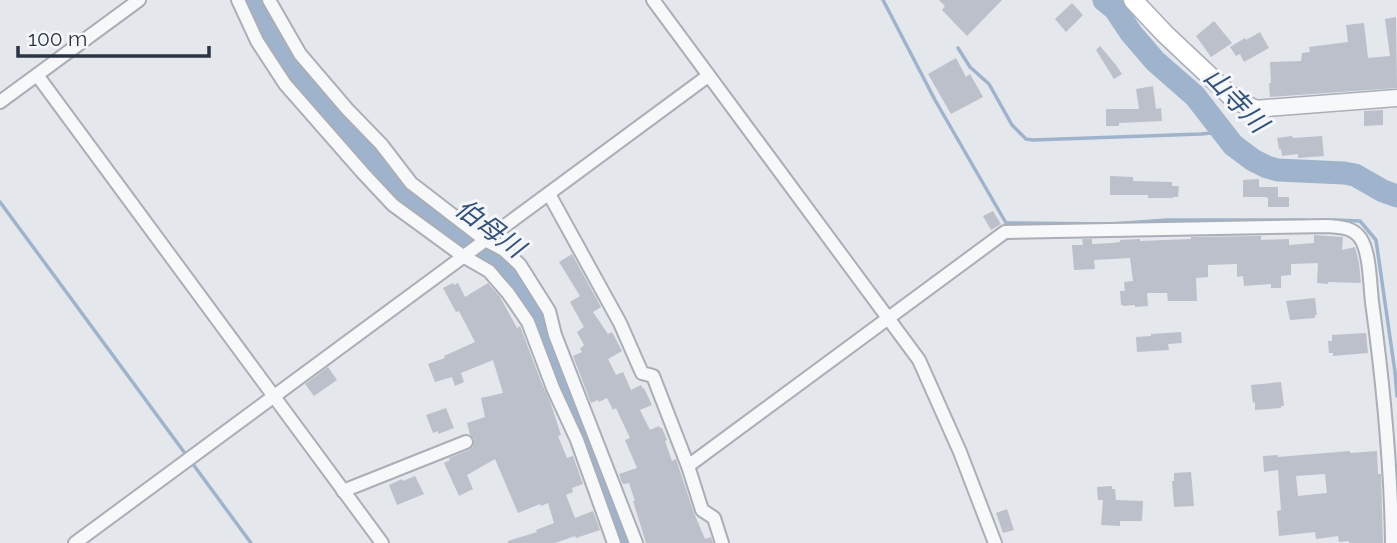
<svg xmlns="http://www.w3.org/2000/svg" width="1397" height="543" font-family="Raleway,'Noto Sans JP',sans-serif">
	<rect width="100%" height="100%" fill="#e4e7ec"/>
	<g fill="none" stroke-linecap="round" stroke-linejoin="round">
		<g stroke="#9fb4cc" stroke-width="3.5">
			<path d="M883,0L935,100L1006,223L1111,224L1167,220H1305"/>
			<path d="M958,48L970,67L989,84L1012,125L1026,139L1033,140L1201,134L1221,132"/>
			<path d="M0,202L251,543"/>
			<path d="M1334,220L1360,221L1376,240L1395,372L1397,396"/>
		</g>
		<g stroke="#9fb4cc" stroke-width="23">
			<path d="M253,0L287,62L357,145L411,205L509,276L524,294L537,316L625,543"/>
			<path d="M1104,0L1115,9L1131,33L1155,61L1195,96L1233,145L1253,160L1267,167L1278,170L1344,173L1355,175L1383,191L1397,196"/>
		</g>
	</g>
	<g fill="#bbc0ca" fill-rule="evenodd">
		<path d="M939,0H1002L967,36L942,10L945,6Z"/>
		<path d="M1072,3L1083,15L1066,32L1055,19Z"/>
		<path d="M1396,17L1397,88L1270,97L1269,83H1271L1270,62L1301,61L1302,53L1310,52L1309,47L1348,42L1346,25L1364,23L1368,58L1390,56L1385,19Z"/>
		<path d="M1214,21L1232,43L1211,57L1196,36Z"/>
		<path d="M1260,32L1269,48L1244,62L1240,54L1236,56L1230,47L1245,38L1246,40Z"/>
		<path d="M1100,46L1116,65L1122,74L1114,79L1096,50Z"/>
		<path d="M956,58L966,77L970,74L983,97L951,114L928,74Z"/>
		<path d="M1153,86L1156,109L1161,108L1162,121L1119,123V126H1106V109H1139L1136,89Z"/>
		<path d="M1383,110V125L1364,126V111Z"/>
		<path d="M1292,136L1293,138L1322,136L1324,156L1298,158V154L1282,156L1281,149H1279L1277,138Z"/>
		<path d="M1110,176L1133,177V181L1172,182V186H1179L1178,197H1173V198H1148V195H1110Z"/>
		<path d="M1259,179V187H1278V197H1289V207H1268V198L1266,197H1243V180Z"/>
		<path d="M993,211L1001,224L991,230L983,216Z"/>
		<path d="M1314,235L1343,237L1342,250L1355,247L1359,263L1361,283L1328,282V284L1317,283L1318,263L1291,264V275L1281,276V288H1271V284L1244,286L1243,276L1237,277V264L1208,265V277L1196,278L1197,301H1168L1167,293H1147L1148,306L1135,307V305L1123,306V305H1121L1120,291H1125L1124,282L1133,281L1130,258L1094,260L1095,269L1074,270L1072,245H1083L1082,239H1092V244L1112,243L1120,242V240L1140,239V241L1191,239V237L1261,236V240L1289,239V245L1314,243Z"/>
		<path d="M572,254L601,307L593,312L608,334L612,332L622,351L608,359L616,375L623,372L631,390L641,385L643,389L644,388L652,405L640,410L650,430L659,426L660,428H662L667,440L665,441L672,461L676,459L694,513L705,539L711,537L713,543H646L633,501H635L629,483L624,484L622,483L619,474L637,468L625,440L630,438L616,408L613,410L607,398L599,402L598,400L591,403L573,356L582,352L580,349L584,345L577,332L584,327L570,302L580,296L559,262Z"/>
		<path d="M453,283L454,285L458,283L465,297L488,283L500,297L517,328L520,326L542,384L550,401L561,435L558,436L567,458L573,456L583,484L572,488L573,492L566,495L575,518L593,511L600,530L576,538L575,536L555,543H508V541L537,532L536,530L554,523L548,503L541,506L540,504L518,513L495,459L467,475L473,489L459,496L444,463L450,460L449,458L469,450L473,447L474,439L470,435L467,423L485,417L481,398L503,393L493,360L461,373L464,382L455,386L452,377L435,382L428,364L445,358L444,356L475,342L459,311L456,312L443,288Z"/>
		<path d="M1315,298L1317,315H1315V318L1290,320L1286,301Z"/>
		<path d="M1181,332L1182,343L1168,344L1169,350L1137,352L1136,337L1151,336V334Z"/>
		<path d="M1366,333L1368,353L1333,356V353H1329L1328,341H1332V335Z"/>
		<path d="M328,367L337,380L314,396L305,384Z"/>
		<path d="M1281,382L1284,406H1281V408L1255,410V402L1253,403L1251,385Z"/>
		<path d="M446,408L454,428L438,434V431L433,433L426,415Z"/>
		<path d="M1350,451V453L1377,451L1378,474H1381L1383,543H1349V541L1339,542L1338,536L1316,539L1315,532L1279,536L1277,511L1281,510L1278,470L1264,472L1263,456L1278,455V457ZM1325,474L1327,493L1298,496L1296,476Z"/>
		<path d="M1191,472L1194,506L1174,507L1172,481H1174V473Z"/>
		<path d="M415,476L424,494L397,505L389,485L402,479L403,481Z"/>
		<path d="M1112,486V489H1115L1116,500L1143,501L1142,521H1120V526L1101,525L1103,500H1098L1097,487Z"/>
		<path d="M1007,509L1014,530L1003,533L996,513Z"/>
	</g>
	<g fill="none" stroke-linecap="round" stroke-linejoin="round">
		<g stroke="#a9aeb7" stroke-width="16">
			<g id="minor">
				<path d="M238,0L257,41L285,84L363,173L393,205L463,256L489,271L508,293L528,322L553,388L577,440L614,543"/>
				<path d="M269,0L300,54L347,109L381,144L411,183L485,240L504,250L520,265L549,311L555,335L636,543"/>
				<path d="M653,0L919,360L960,452L995,543"/>
				<path d="M37,75L382,543"/>
				<path d="M0,102L139,0"/>
				<path d="M549,194L620,323L642,373L653,376L688,466L702,510L714,518L722,543"/>
				<path d="M688,466L1005,232L1328,226C1341,227 1353,227 1361,239C1370,254 1370,285 1372,302C1383,382 1391,462 1392,543"/>
				<path d="M343,491L466,442"/>
				<path d="M75,543L708,76"/>
			</g>
		</g>
		<g stroke="#a9aeb7" stroke-width="19">
			<path id="tertiary" d="M1254,109L1397,98"/>
		</g>
		<g stroke="#a9aeb7" stroke-width="21">
			<path id="secondary" d="M1133,0L1165,34L1234,99L1254,109"/>
		</g>
		<use href="#minor" stroke="#f7f8fa" stroke-width="12"/>
		<use href="#tertiary" stroke="#f7f8fa" stroke-width="16"/>
		<use href="#secondary" stroke="#fff" stroke-width="18"/>
	</g>
	<g text-anchor="middle" stroke-width="6" stroke-linejoin="round" paint-order="stroke">
		<g font-size="26" font-style="italic" fill="#34527a" stroke="#f4f6f9">
			<text transform="translate(1236 100) rotate(46)" y="9">山寺川</text>
			<text transform="translate(490 228) rotate(37)" y="9">伯母川</text>
		</g>
	</g>
	<path d="M18 46v10h191v-10" fill="none" stroke="#2b3445" stroke-width="3.5"/>
	<text x="28" y="46" font-size="21" fill="#2b3445" stroke="#f4f6f9" stroke-width="5" paint-order="stroke">100 m</text>
</svg>
